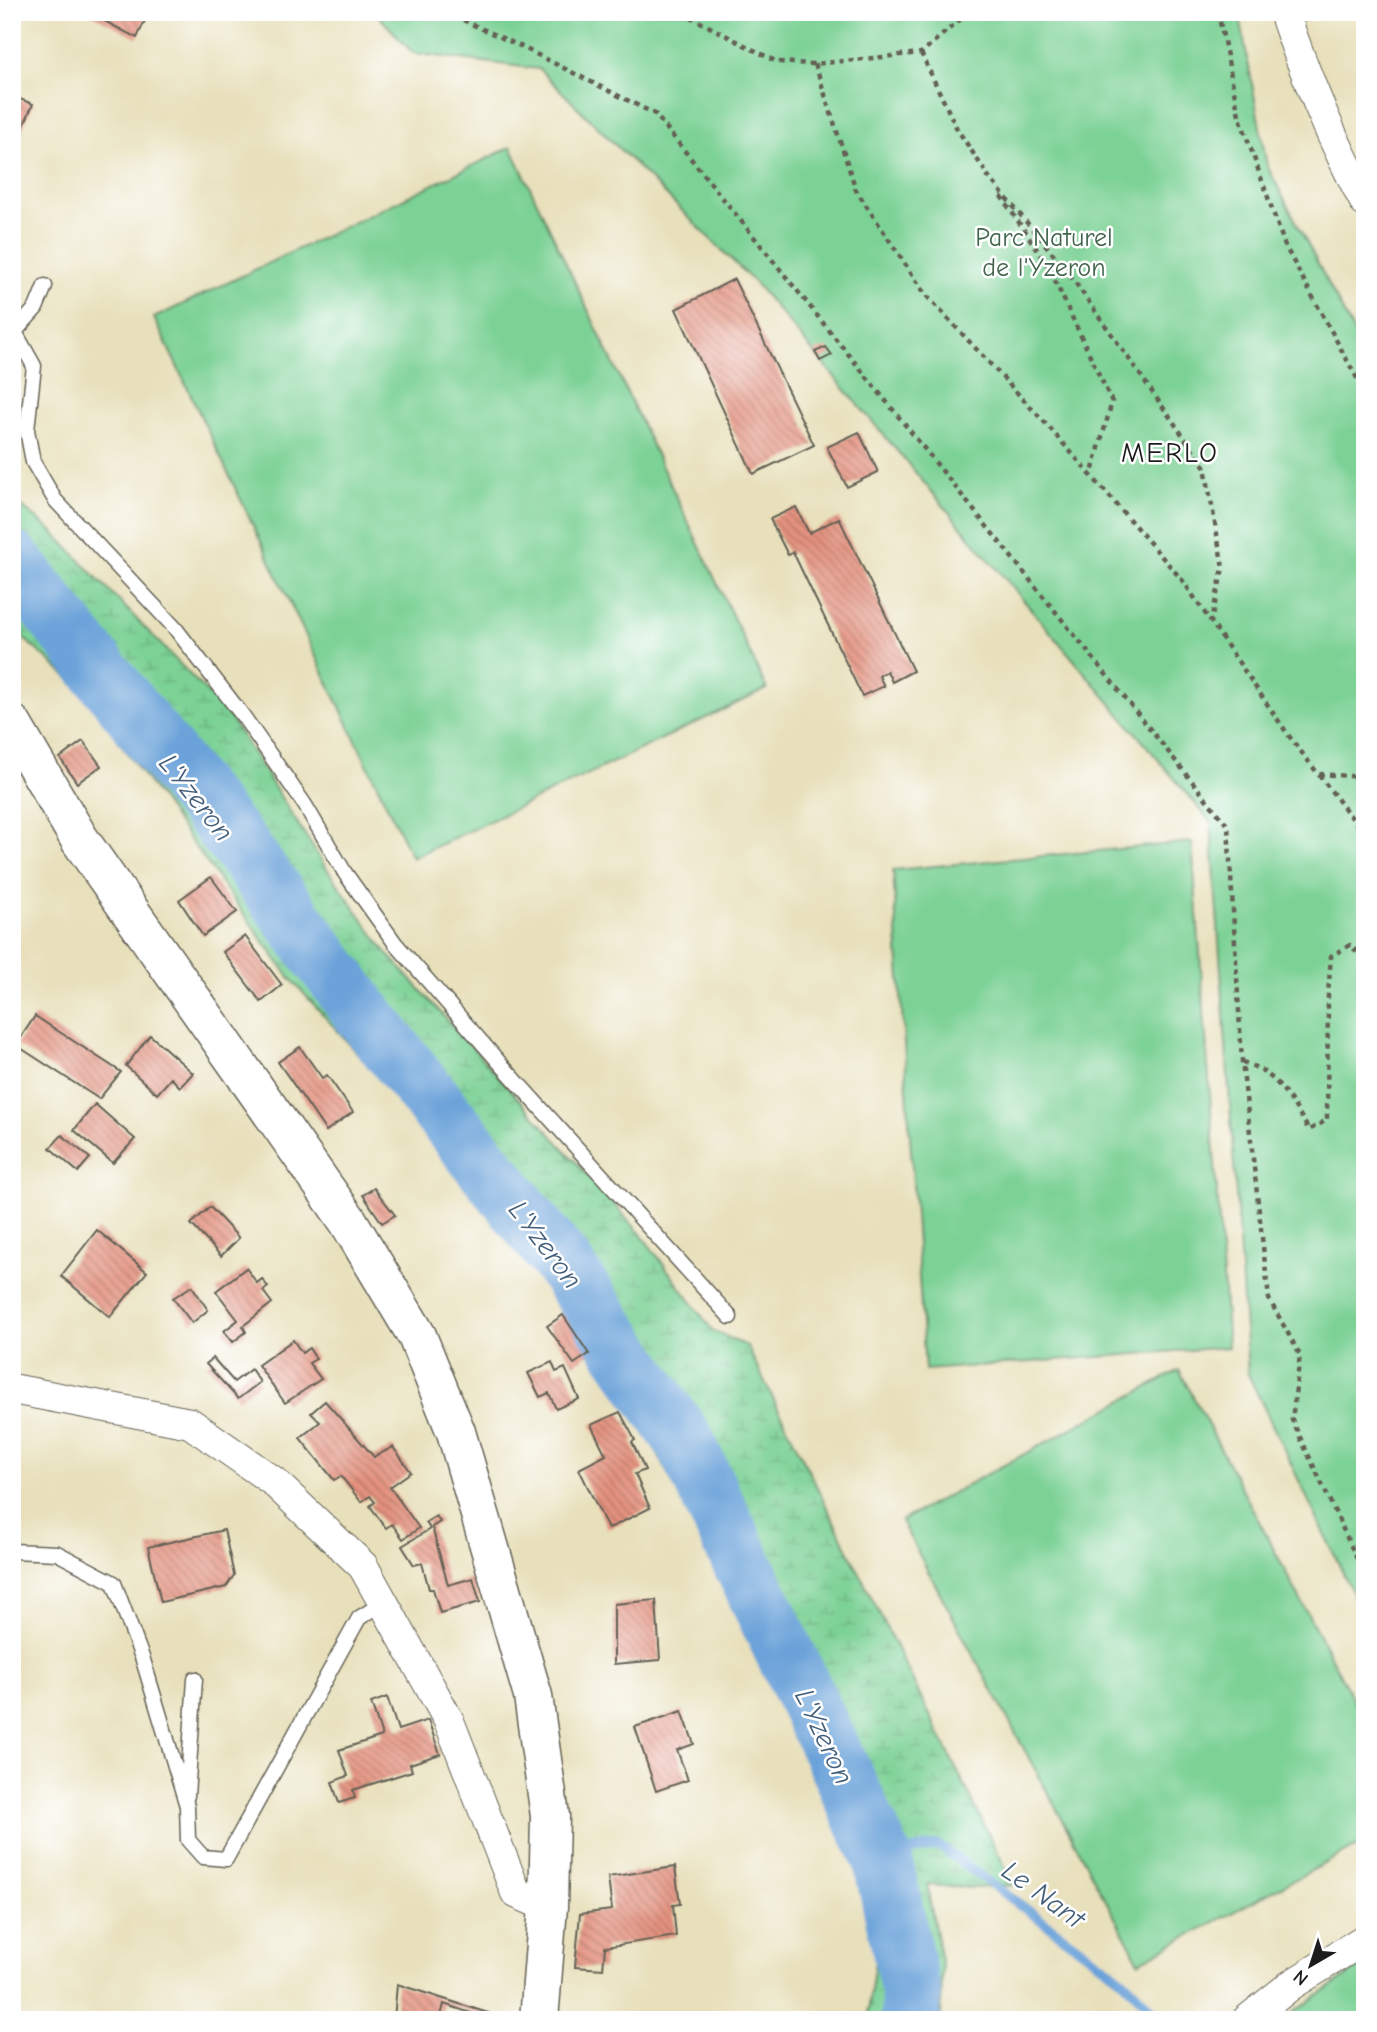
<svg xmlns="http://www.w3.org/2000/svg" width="1377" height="2032" font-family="'Comic Neue',sans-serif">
	<defs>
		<pattern id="wetland-marsh" width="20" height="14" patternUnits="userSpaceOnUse" patternTransform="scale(1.75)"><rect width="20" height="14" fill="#7cd195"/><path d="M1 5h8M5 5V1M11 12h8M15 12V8" fill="none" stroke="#6bb380"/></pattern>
		<pattern id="building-back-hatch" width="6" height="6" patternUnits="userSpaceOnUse" patternTransform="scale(1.75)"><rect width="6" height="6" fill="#e4927f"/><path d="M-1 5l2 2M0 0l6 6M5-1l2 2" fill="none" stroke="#b87667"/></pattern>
	</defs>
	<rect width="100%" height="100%" fill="#fff"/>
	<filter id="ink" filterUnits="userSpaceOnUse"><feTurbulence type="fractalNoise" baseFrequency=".0143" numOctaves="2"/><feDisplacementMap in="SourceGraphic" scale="14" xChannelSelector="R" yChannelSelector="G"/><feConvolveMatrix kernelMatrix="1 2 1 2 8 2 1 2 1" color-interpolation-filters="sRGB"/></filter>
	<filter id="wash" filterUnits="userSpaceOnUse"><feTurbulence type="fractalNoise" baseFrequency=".00686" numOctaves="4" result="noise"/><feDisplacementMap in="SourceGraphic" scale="28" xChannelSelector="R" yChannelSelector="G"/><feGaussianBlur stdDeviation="1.57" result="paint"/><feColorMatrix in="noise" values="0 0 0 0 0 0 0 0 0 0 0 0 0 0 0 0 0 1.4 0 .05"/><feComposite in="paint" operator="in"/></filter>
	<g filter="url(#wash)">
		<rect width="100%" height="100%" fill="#e8e0bb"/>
		<path fill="url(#wetland-marsh)" stroke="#4c7658" stroke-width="2" d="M12,499L50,529L227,713L323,863L386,952L640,1233L713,1331L747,1346L1014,1885L974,1888L927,1885L942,1966L941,2020H867L877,1946L864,1872L830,1778L765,1649L720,1574L617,1376L449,1155L290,978L81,689L12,628Z"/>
		<g fill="#7cd195" stroke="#4c7658" stroke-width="2">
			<path d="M375,12H1239L1267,166L1365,354V1619L1248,1374L1211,822L756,284L539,69L413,53Z"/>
			<path d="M511,147L767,689L412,858L154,318Z"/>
			<path d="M1192,842L1228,1347L925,1370L893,870Z"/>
			<path d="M1179,1370L1365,1722V1842L1139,1962L901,1521Z"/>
			<path d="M1365,1964V2020H1282Z"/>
		</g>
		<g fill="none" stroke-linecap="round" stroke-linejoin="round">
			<path stroke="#6ba2d9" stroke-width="10" d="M882,1857L938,1845L1122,1979L1162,2020"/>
			<path stroke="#6ba2d9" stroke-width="60" d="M12,561L238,844L362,1012L563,1264L685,1442L882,1857L911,1992L910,2020"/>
		</g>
		<g id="blocks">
			<g fill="url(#building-back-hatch)">
				<path d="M87,12H149L137,38Z"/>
				<path d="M12,96L33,104L12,153Z"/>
				<path d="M734,279L814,445L753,474L676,309Z"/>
				<path d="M826,347L832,355L820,361L815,352Z"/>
				<path d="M859,432L878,472L847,487L827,447Z"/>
				<path d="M796,507L809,533L839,518L913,671L892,682L887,671L879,676L884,686L862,696L793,552L788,555L770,519Z"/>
				<path d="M83,741L101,766L77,783L60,758Z"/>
				<path d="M211,877L237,912L203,936L179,900Z"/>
				<path d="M245,936L282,985L261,1002L223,952Z"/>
				<path d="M35,1016L121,1072L99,1099L16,1045Z"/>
				<path d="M150,1035L193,1073L180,1087L171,1078L157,1094L126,1066Z"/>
				<path d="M300,1047L322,1078L327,1075L353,1112L326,1131L278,1062Z"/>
				<path d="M95,1104L135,1139L113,1163L74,1130Z"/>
				<path d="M62,1135L90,1158L78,1172L50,1148Z"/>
				<path d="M374,1188L395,1215L382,1223L363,1195Z"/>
				<path d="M210,1207L239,1238L221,1256L191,1224Z"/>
				<path d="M97,1230L147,1272L110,1317L61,1276Z"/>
				<path d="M246,1268L257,1283L262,1279L268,1287L263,1291L272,1303L243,1326L246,1332L233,1342L224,1331L238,1320L216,1291Z"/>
				<path d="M192,1286L208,1310L192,1323L173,1298Z"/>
				<path d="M563,1315L589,1354L574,1364L547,1326Z"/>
				<path d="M293,1340L302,1353L309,1348L316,1359L309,1363L321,1379L285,1403L258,1365Z"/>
				<path d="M213,1358L234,1382L251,1369L260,1382L238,1399L206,1364Z"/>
				<path d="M552,1362L556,1372L565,1368L579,1399L556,1409L549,1393L540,1397L528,1373Z"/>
				<path d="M325,1401L374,1457L393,1447L411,1472L390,1487L419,1528L403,1539L392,1524L386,1528L370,1506L375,1502L370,1496L361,1502L341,1476L334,1480L300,1438L320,1422L311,1413Z"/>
				<path d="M620,1412L635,1440L632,1442L645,1470L635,1474L650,1508L608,1529L579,1469L606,1455L591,1425Z"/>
				<path d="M436,1516L440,1522L432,1527L448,1585L473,1578L480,1602L440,1613L433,1589H429L422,1563L414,1565L402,1546L430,1529L426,1522Z"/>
				<path d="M224,1530L234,1575L226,1587L161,1602L148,1547Z"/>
				<path d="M656,1600L660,1660L614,1664V1604Z"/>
				<path d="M387,1697L398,1730L428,1720L440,1754L410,1764L412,1771L353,1790L355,1798L339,1803L332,1782L348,1776L339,1750L382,1736L371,1703Z"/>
				<path d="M682,1711L694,1744L677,1750L688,1780L656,1791L635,1727Z"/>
				<path d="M675,1867L680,1904L673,1905L676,1936L605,1947L603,1969L575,1967L580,1914L612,1910L608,1877Z"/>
				<path d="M397,1984L494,2015L492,2020L444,2004L440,2020H394Z"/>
			</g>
		</g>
	</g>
	<g filter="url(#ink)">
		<use href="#blocks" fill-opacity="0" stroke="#636154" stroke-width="2"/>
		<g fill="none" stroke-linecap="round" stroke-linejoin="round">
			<g stroke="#636154" stroke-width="17">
				<g id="lane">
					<path d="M16,334L34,366L27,430L33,462L55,500L175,628L243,716L305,805L345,873L395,943L499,1062L730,1317"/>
					<path d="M12,335L36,308L45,286"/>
					<path d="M12,1551L57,1553L114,1583L143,1660L187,1806L188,1840L203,1857L226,1859L359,1618L383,1603"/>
					<path d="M187,1796L195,1679"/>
				</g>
			</g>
			<g stroke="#636154" stroke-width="32">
				<g id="street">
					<path d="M1284,12C1306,78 1332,140 1365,202"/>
					<path d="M12,1389L190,1423L273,1481L363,1566L449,1721L516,1893L548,1907"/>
					<path d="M1247,2020L1291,1985L1365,1939"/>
				</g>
			</g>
			<g stroke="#636154" stroke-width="41">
				<path id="secondary" d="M12,724L80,840L348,1221L417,1336L456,1432L533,1696L550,1816L548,1907L539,2020"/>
			</g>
			<g stroke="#636154" stroke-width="4.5" stroke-dasharray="5 5" stroke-linecap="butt">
				<path d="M445,12L520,46L655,114L1228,826L1242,1062L1269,1299L1300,1355L1292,1420L1365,1576"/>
				<path d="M681,12L777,62L815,64L921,53L969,12"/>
				<path d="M1218,12L1239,115L1285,246L1365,393"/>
				<path d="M921,53L957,129L989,177"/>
				<path d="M815,64L856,190L925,294L1048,426L1183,581L1289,736L1365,835"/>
				<path d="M987,175L1065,268L1205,467L1223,568L1211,621"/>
				<path d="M1001,196L1047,264L1112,402L1091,476"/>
				<path d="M1319,774L1365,777"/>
				<path d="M1242,1062C1278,1073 1290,1099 1309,1130L1327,1120L1328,994L1331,956L1350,945L1365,960"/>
			</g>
			<use href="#lane" stroke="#fff" stroke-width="14"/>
			<use href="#street" stroke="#fff" stroke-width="30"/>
			<use href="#secondary" stroke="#fff" stroke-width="38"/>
		</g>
	</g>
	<g text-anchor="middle" stroke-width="5" stroke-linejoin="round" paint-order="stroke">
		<g font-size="26" fill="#42644c" stroke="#fff">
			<text x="1044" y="246">Parc Naturel<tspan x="1044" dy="30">de l'Yzeron</tspan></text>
		</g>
		<g font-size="28" letter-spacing="2" fill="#1c1c1c" stroke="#fff">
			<text x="1170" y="462">MERLO</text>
		</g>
		<g font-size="28" font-style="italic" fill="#445f7a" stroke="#fff">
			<text transform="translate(197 797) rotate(52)" y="10">L'Yzeron</text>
			<text transform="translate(546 1244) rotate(53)" y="10">L'Yzeron</text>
			<text transform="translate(825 1736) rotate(65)" y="10">L'Yzeron</text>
			<text transform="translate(1044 1894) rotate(36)" y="10">Le Nant</text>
		</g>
	</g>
	<rect width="1377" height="2032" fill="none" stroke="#fff" stroke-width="42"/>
	<g transform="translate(1311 1965) rotate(219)" stroke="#ffffff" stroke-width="5" paint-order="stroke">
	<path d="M0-5L12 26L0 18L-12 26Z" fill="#1c1c1c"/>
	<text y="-10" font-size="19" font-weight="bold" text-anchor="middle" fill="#1c1c1c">N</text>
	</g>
</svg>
